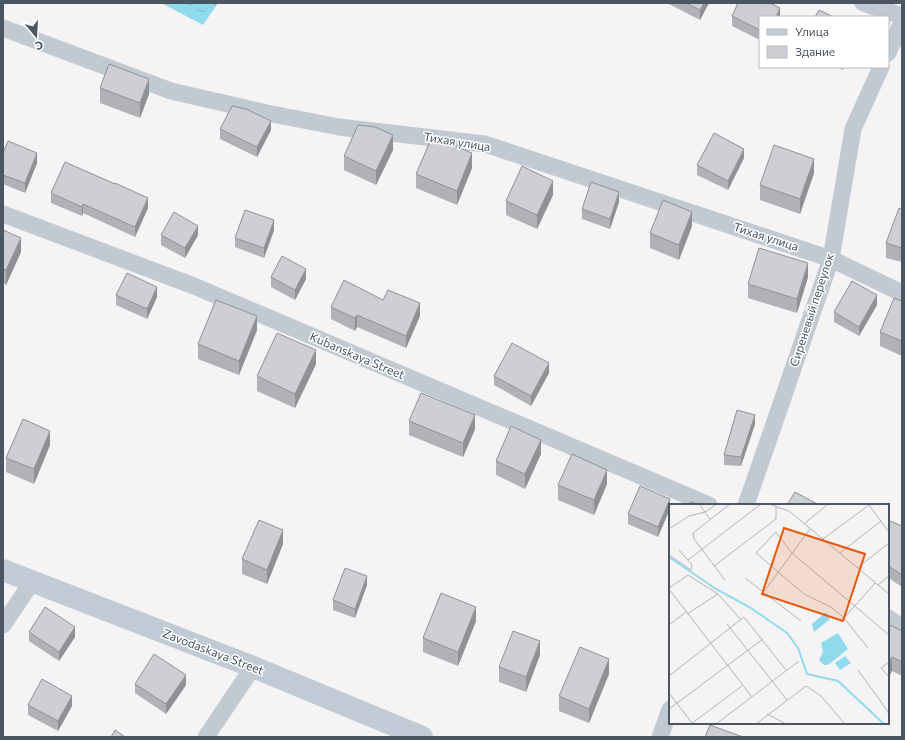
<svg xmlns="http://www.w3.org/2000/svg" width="905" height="740" font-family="Commissioner,sans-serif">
	<defs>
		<pattern id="water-ripples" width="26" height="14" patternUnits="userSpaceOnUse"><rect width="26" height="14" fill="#90daee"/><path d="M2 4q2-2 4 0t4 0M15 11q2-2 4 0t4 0" fill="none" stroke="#78b4c4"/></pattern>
	</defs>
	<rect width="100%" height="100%" fill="#f5f3f3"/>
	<path fill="url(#water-ripples)" d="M163,3H218L203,25L165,5Z"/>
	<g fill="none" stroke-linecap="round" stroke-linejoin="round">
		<g stroke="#c1cad2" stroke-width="17">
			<path d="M863,3L902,16"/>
			<path d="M3,28L171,91L267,113L339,127L485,144L831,259L902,293"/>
			<path d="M888,53L902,22"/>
			<path d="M3,214L194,286L709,505"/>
			<path d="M746,505L831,259L853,129L881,67"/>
			<path d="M888,618L902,627"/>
			<path d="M3,625L32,582"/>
			<path d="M206,737L253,667"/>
			<path d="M660,737L670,709"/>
		</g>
		<path stroke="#c1cbd6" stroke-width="22" d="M3,570L253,667L422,737"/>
	</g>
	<g fill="#b0b2b7">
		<path d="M667,3H709L700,20Z"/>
		<path d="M732,16L780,17H760V40L732,26Z"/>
		<path d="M836,67H844L843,70Z"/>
		<path d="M100,88L149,94L140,118L100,103Z"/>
		<path d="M220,129L271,130L257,157L220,139Z"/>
		<path d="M393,150L376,185L344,170V156Z"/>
		<path d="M3,153L37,163L25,193L3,184Z"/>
		<path d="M744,158L728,190L697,175V165Z"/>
		<path d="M472,168L457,205L416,188V174Z"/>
		<path d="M814,173L800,214L760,200V185Z"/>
		<path d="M51,193L148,208L135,237L83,213L82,216L51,203Z"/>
		<path d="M553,195L537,229L506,215V201Z"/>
		<path d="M619,202L610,229L582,219V209Z"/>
		<path d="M902,209V262L886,258V243Z"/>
		<path d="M692,226L679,260L650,248V233Z"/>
		<path d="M3,230L21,252L6,285L3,283Z"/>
		<path d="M274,230L264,258L235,247V238Z"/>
		<path d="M161,235H198L185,258L161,245Z"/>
		<path d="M271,277L306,279L295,300L271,287Z"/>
		<path d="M808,277L797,313L748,298V284Z"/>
		<path d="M116,295L157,297L147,319L116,305Z"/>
		<path d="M383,300L420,316L406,348L357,327L355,331L331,319V307Z"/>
		<path d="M902,301V356L880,346V332Z"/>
		<path d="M877,305L859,336L834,322V312Z"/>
		<path d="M257,330L239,375L198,359V344Z"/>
		<path d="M316,364L295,408L257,391V376Z"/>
		<path d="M549,373L531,406L494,385V376Z"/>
		<path d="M409,421L475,429L463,457L409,435Z"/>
		<path d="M755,424L741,466L724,465V455Z"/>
		<path d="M50,445L34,484L6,472V458Z"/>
		<path d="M541,454L525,489L496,475V461Z"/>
		<path d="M607,484L594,515L558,500V485Z"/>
		<path d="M670,499L658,537L628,524V514Z"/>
		<path d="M888,520L902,526V587L890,579L888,583Z"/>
		<path d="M283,544L267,584L242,574V559Z"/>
		<path d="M367,585L355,618L333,610V600Z"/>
		<path d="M476,621L458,666L423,652V638Z"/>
		<path d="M888,624L902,631V676L892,671Z"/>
		<path d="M29,632L75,637L59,661L29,641Z"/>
		<path d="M540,655L526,692L499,682V667Z"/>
		<path d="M609,674L589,723L559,711V696Z"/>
		<path d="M135,684L186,685L166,714L135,693Z"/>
		<path d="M28,705L72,706L58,731L28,715Z"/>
	</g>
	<g fill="#909195">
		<path d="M704,3H709L700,20V10Z"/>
		<path d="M780,8V17H776Z"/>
		<path d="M149,79V94L140,118V103Z"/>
		<path d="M271,121V130L257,157V147Z"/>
		<path d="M393,135V150L376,185V171Z"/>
		<path d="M744,149V158L728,190V181Z"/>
		<path d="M37,153V163L25,193V183Z"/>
		<path d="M472,153V168L457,205V191Z"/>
		<path d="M814,159V173L800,214V199Z"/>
		<path d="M553,181V195L537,229V215Z"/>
		<path d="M619,192V202L610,229V219Z"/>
		<path d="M148,198V208L135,237V227Z"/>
		<path d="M83,204V213L82,216V207Z"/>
		<path d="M692,212V226L679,260V245Z"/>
		<path d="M274,220V230L264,258V248Z"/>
		<path d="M198,226V235L185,258V248Z"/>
		<path d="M21,238V252L6,285V270Z"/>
		<path d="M808,263V277L797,313V299Z"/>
		<path d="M306,269V279L295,300V290Z"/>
		<path d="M157,287V297L147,319V309Z"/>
		<path d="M877,295V305L859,336V327Z"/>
		<path d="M420,303V316L406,348V336Z"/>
		<path d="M357,315V327L355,331V318Z"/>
		<path d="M257,316V330L239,375V361Z"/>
		<path d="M316,350V364L295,408V394Z"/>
		<path d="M549,363V373L531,406V396Z"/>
		<path d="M475,415V429L463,457V443Z"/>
		<path d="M755,415V424L741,466V457Z"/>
		<path d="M50,431V445L34,484V469Z"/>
		<path d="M541,440V454L525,489V474Z"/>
		<path d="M607,470V484L594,515V500Z"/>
		<path d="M670,499V509L658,537V527Z"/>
		<path d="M283,530V544L267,584V570Z"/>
		<path d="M890,567V579L888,583V571Z"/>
		<path d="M367,576V585L355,618V609Z"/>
		<path d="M476,607V621L458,666V652Z"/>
		<path d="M75,627V637L59,661V652Z"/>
		<path d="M540,641V655L526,692V677Z"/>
		<path d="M892,657V671L888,679V664Z"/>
		<path d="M609,659V674L589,723V709Z"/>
		<path d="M186,675V685L166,714V704Z"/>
		<path d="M72,696V706L58,731V721Z"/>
	</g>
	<g fill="#cdcfd5" stroke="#909195">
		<path d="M686,3H704L700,10Z"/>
		<path d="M738,3H770L780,8L776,17H760V30L732,16Z"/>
		<path d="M819,10L834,17H815Z"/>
		<path d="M109,64L149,79L140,103L100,88Z"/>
		<path d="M232,106L246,109L271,121L257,147L220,129Z"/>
		<path d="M358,125L375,127L393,135L376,171L344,156Z"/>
		<path d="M714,133L744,149L728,181L697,165Z"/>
		<path d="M432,137L472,153L457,191L416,174Z"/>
		<path d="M8,141L37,153L25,183L3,175V153Z"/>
		<path d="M774,145L814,159L800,199L760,185Z"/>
		<path d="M65,162L115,184V183L148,198L135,227L83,204L82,207L51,193Z"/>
		<path d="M522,166L553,181L537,215L506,201Z"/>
		<path d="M591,182L619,192L610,219L582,209Z"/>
		<path d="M663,200L692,212L679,245L650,233Z"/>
		<path d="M899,208L902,209V248L886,243Z"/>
		<path d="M245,210L274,220L264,248L235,238Z"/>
		<path d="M174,212L198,226L185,248L161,235Z"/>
		<path d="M3,230L21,238L6,270L3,269Z"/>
		<path d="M759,248L808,263L797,299L748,284Z"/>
		<path d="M282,256L306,269L295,290L271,277Z"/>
		<path d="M127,273L157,287L147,309L116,295Z"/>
		<path d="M344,280L383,300L388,290L420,303L406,336L357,315L355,318L331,307Z"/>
		<path d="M852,281L877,295L859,327L834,312Z"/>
		<path d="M894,298L902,301V341L880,332Z"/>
		<path d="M216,300L257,316L239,361L198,344Z"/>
		<path d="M277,333L316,350L295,394L257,376Z"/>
		<path d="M512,343L549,363L531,396L494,376Z"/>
		<path d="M421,393L475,415L463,443L409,421Z"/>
		<path d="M737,410L755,415L741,457L724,455Z"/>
		<path d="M23,419L50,431L34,469L6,458Z"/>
		<path d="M511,426L541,440L525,474L496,461Z"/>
		<path d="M572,454L607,470L594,500L558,485Z"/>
		<path d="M640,486L670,499L658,527L628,514Z"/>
		<path d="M795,492L819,505H787Z"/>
		<path d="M691,502L700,505H690Z"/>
		<path d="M259,520L283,530L267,570L242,559Z"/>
		<path d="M888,520L902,526V575L890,567L888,571Z"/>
		<path d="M345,568L367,576L355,609L333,600Z"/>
		<path d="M441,593L476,607L458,652L423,638Z"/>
		<path d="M45,607L75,627L59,652L29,632Z"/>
		<path d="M888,624L902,631V662L892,657L888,664Z"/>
		<path d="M513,631L540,641L526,677L499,667Z"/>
		<path d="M580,647L609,659L589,709L559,696Z"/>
		<path d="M154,654L186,675L166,704L135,684Z"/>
		<path d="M42,679L72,696L58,721L28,705Z"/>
		<path d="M710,725L743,737H705Z"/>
		<path d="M115,730L125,737H111Z"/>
	</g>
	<g text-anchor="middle" stroke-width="3" stroke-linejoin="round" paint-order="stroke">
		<g font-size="12" fill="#4a5661" stroke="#fff">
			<text transform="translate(457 142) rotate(9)" y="4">Тихая улица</text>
			<text transform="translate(766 237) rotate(18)" y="4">Тихая улица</text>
			<text transform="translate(812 310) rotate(-72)" y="4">Сиреневый переулок</text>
			<text transform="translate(357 356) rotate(23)" y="4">Kubanskaya Street</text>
			<text transform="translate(213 652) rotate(21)" y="4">Zavodaskaya Street</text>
		</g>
	</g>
	<g transform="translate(669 504)">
		<rect width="220" height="220" fill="#f5f3f3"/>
		<path d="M157,108L161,115L145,128L143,120ZM169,129L179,145L159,161H155L150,156L154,148L152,139ZM176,152L182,159L171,166L166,159Z" fill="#90daee"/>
		<path fill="none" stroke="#90daee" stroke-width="2" d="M0,53L47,85L82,104L118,129L129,144L138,170L169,177L215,220"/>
		<path fill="none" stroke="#b1b4b9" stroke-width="1" d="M30,0L41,15M100,0L120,7L220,90M200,1L220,28M135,20L159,0M0,25L20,12L36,8L48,0M154,35L200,1M171,49L212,17M0,51L22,66L23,61L10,46M19,56L92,0M45,62L107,15V2M188,64L220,39M76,74L132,117M56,76L25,35L24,29L61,0M209,81L220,72M0,84L19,71L49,90L72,116M0,85L83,193M94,89L141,25M18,110L49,90M175,114L206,79M58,120L118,196M0,121L17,108M199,144L175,114L162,103L135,90L87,49L107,28L123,49L220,131M220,158L212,164L220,173M189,166L220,209M0,172L75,113L117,166M0,189L23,219M0,205L94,135M98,210L117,220M22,220L73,182M47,220L130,157M87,220L137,182L152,192L176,220"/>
		<path fill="#e8590c" fill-opacity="0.15" stroke="#e8590c" stroke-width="2" d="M115,24L196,50L174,117L93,90Z"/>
		<rect width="220" height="220" fill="none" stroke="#4a5661" stroke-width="2"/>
	</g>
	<rect width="905" height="740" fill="none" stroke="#4a5661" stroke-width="8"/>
	<rect x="759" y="16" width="130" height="52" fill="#ffffff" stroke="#b7bbc0"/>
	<rect x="767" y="29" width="20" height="6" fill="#c1cbd6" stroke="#b7bbc0"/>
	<text x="795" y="36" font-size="12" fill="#4a5661">Улица</text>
	<rect x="767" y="46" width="20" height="12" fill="#cdcfd5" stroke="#b7bbc0"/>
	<text x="795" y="56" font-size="12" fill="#4a5661">Здание</text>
	<g transform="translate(36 36) rotate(162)" stroke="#ffffff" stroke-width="3" paint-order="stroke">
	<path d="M0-3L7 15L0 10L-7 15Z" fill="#4a5661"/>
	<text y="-6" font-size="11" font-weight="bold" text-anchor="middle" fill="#4a5661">С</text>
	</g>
</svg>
